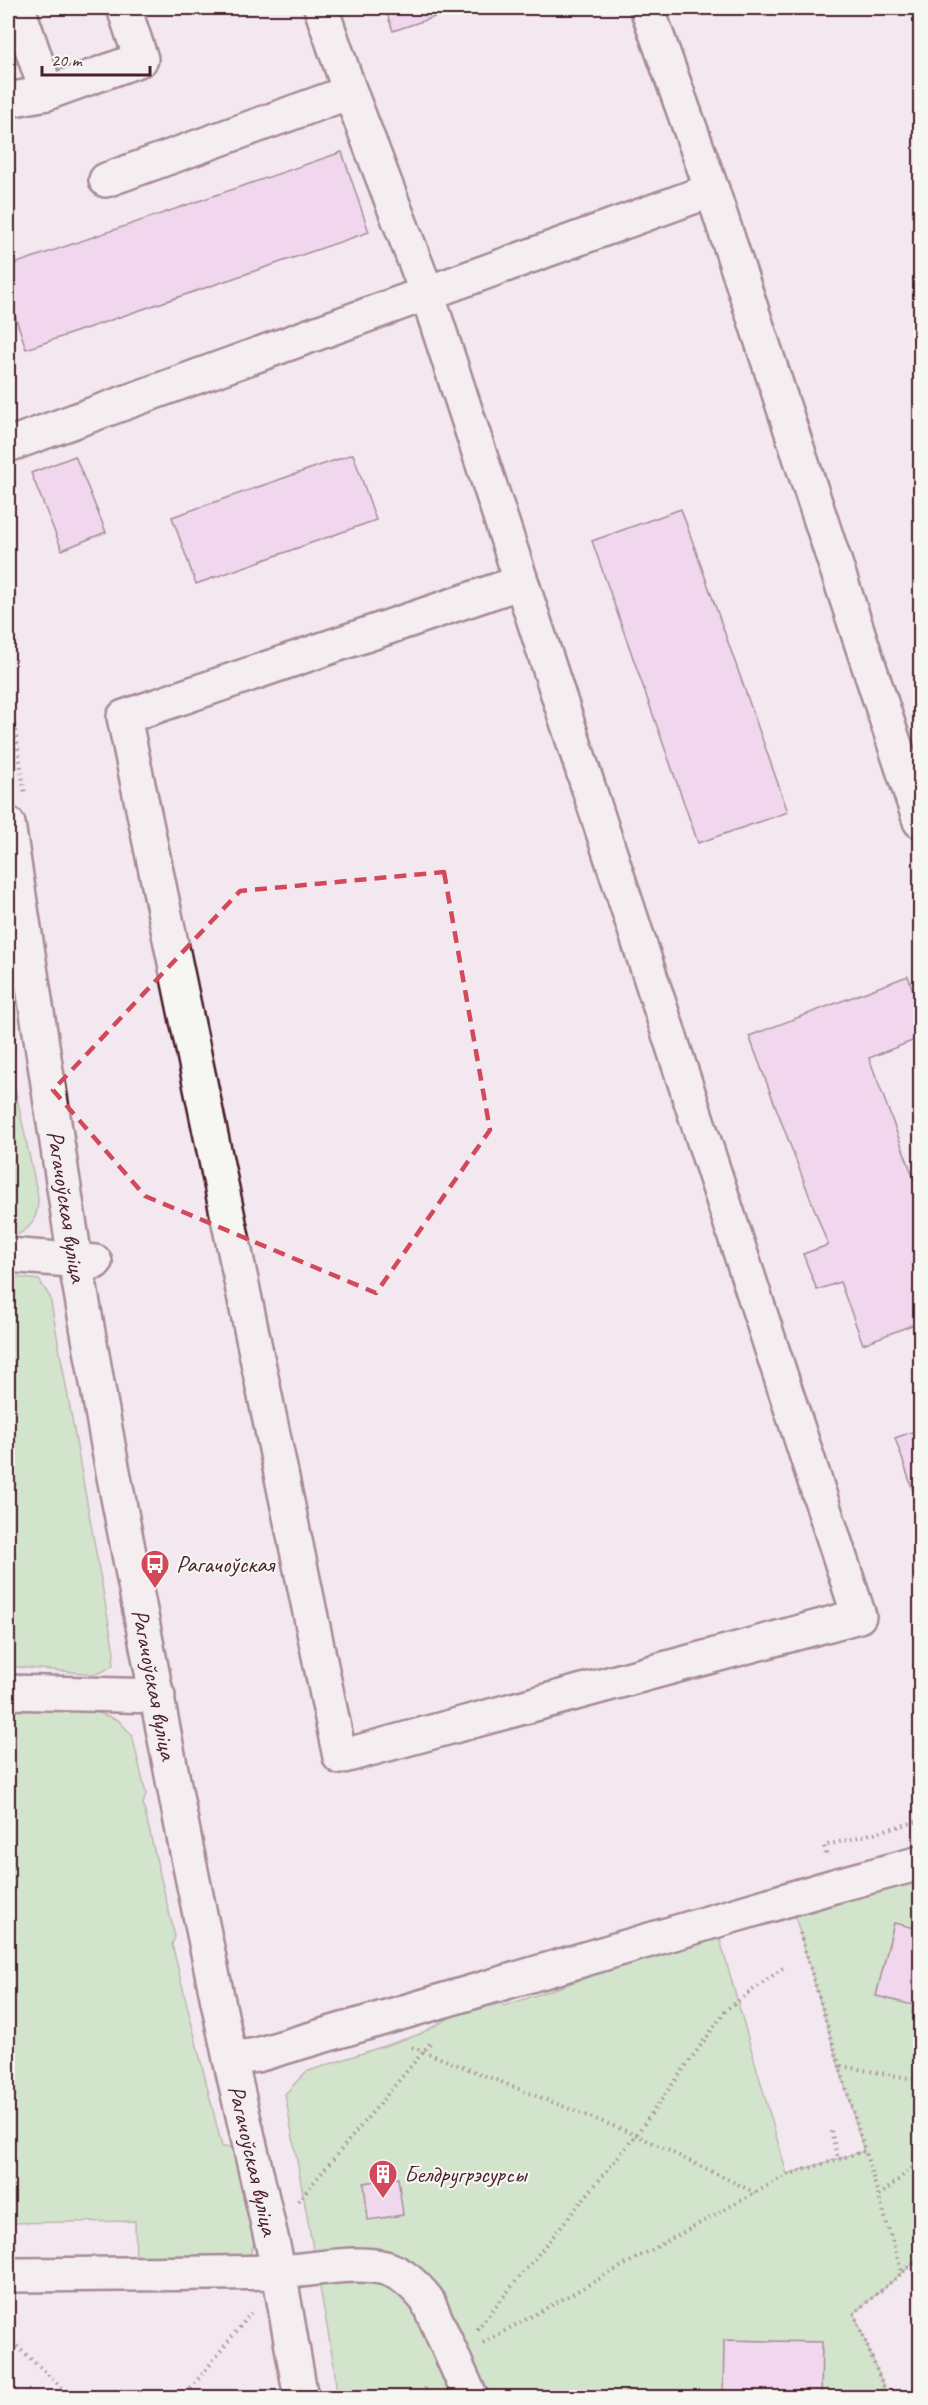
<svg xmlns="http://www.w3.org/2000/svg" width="928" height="2405" font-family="Caveat,sans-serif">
	<rect width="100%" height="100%" fill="#f3e7f0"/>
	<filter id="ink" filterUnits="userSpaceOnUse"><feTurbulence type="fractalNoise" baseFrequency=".0167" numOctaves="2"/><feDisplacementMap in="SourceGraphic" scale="12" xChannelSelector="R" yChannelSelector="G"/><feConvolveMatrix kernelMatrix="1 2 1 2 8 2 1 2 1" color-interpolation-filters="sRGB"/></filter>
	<g filter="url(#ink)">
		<g fill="#aedfa0" stroke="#7c7f66" stroke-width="1.5">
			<path d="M8,1056L38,1196C39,1219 30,1232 8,1238Z"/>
			<path d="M8,1276L39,1280L50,1297L114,1652L113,1665L102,1672L93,1674L8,1666Z"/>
			<path d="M8,1698L99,1713L118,1720L132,1735L146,1794L143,1804L175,1937L172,1944L222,2147H235L255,2241L250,2254L237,2262L136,2263L135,2221L8,2223Z"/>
			<path d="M920,1879V2258L854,2313L888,2397H337L334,2365L285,2094L306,2072L420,2034L491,1995L504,2006L718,1933L787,2174L864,2151L794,1913Z"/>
		</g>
		<g fill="#edc3eb" stroke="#4a1f2b" stroke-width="1.5">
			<path d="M385,8H461L393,31Z"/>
			<path d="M342,152L369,232L26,349L8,294V266Z"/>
			<path d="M353,454L376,520L196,584L172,517Z"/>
			<path d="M75,456L106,532L62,550L31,473Z"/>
			<path d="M681,509L788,812L698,843L592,541Z"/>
			<path d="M908,976L920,1011V1038L869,1058L920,1195V1322L863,1344L840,1282L817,1290L803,1254L828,1245L749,1036Z"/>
			<path d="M920,1429V1511L895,1438Z"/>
			<path d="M894,1923L920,1929V2015L912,2013L913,2005L876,1996Z"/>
			<path d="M398,2178L403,2215L368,2220L364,2183Z"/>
			<path d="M724,2340L822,2342L821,2398H723Z"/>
		</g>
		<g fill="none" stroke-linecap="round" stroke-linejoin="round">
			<g stroke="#4a1f2b" stroke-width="38">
				<g id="minor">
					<path d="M18,8L47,93"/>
					<path d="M321,8L350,92"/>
					<path d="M647,8L712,190L920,821"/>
					<path d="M8,100L47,93L141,59L124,8"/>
					<path d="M106,180L350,92L427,293L859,1616L340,1757L124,717L521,582"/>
					<path d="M8,445L712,190"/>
					<path id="s1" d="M8,824L75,1259L110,1456L186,1847L230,2059L279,2272L301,2398"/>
					<path d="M8,1255L95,1262"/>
					<path d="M8,1692L158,1696"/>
					<path d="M230,2059L257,2055L834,1886L920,1863"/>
					<path d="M8,2275C97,2274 187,2274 276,2272C311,2271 350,2260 385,2268C403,2273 416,2286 427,2300L471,2398"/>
				</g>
			</g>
			<g stroke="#4a1f2b" stroke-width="4" stroke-dasharray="1.5 4.5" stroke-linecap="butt">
				<path d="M8,683L25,795"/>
				<path d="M826,1854L824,1846L920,1821"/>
				<path d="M800,1933L865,2151"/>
				<path d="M412,2047L636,2135L756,2193"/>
				<path d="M841,2066L920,2080"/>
				<path d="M831,2131L838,2158"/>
				<path d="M879,2196L920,2161"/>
				<path d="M298,2201L432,2041"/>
				<path d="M477,2329L636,2135L727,2009L783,1968"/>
				<path d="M8,2338L73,2398"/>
				<path d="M483,2343L787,2175L865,2151L902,2273"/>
				<path d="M183,2398L251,2313"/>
				<path d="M417,2398L427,2387"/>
				<path d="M888,2398L854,2313L920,2258"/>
			</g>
			<use href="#minor" stroke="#f6f6f2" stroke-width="33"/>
		</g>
	</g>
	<path d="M0 0H928V2405H0ZM444,872L490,1130L376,1293L145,1196L53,1090L240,891Z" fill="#f3e7f0" fill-opacity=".55" fill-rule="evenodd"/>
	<path fill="none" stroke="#d1495b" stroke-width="4.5" stroke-dasharray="12 8" stroke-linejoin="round" d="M444,872L490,1130L376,1293L145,1196L53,1090L240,891Z"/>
	<defs>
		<g id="bus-pin" transform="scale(1.5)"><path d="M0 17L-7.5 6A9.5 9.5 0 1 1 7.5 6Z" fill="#d1495b" stroke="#f6f6f2"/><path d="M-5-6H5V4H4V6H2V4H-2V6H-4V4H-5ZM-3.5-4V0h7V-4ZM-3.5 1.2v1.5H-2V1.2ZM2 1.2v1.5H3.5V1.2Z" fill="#fff"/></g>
		<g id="building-pin" transform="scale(1.5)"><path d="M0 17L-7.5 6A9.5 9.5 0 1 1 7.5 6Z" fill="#d1495b" stroke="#f6f6f2"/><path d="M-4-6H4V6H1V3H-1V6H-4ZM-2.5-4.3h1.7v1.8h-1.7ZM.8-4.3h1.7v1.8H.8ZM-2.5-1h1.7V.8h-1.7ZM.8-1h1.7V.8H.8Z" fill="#fff"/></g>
	</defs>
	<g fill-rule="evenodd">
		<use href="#bus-pin" x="155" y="1564"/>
		<use href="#building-pin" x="383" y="2174"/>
	</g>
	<g text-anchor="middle" stroke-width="4.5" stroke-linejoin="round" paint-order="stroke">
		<g font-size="24" fill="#4a1f2b" stroke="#f6f6f2">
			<text dy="8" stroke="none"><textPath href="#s1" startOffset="387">Рагачоўская вуліца</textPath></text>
			<text dy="8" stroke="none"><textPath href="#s1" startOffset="873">Рагачоўская вуліца</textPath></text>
			<text dy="8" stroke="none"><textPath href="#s1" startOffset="1359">Рагачоўская вуліца</textPath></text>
		</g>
		<g font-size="24" fill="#4a1f2b" stroke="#f6f6f2" text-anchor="start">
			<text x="176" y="1572">Рагачоўская</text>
			<text x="404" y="2182">Белдругрэсурсы</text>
		</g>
	</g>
	<rect width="928" height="2405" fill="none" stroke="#f6f6f2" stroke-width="30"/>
	<rect x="15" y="15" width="898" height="2375" fill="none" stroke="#4a1f2b" stroke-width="2" filter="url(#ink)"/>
	<path d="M42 66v9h108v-9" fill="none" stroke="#4a1f2b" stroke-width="3"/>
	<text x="51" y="66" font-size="18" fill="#4a1f2b" stroke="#f6f6f2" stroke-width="4.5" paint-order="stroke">20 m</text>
</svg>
